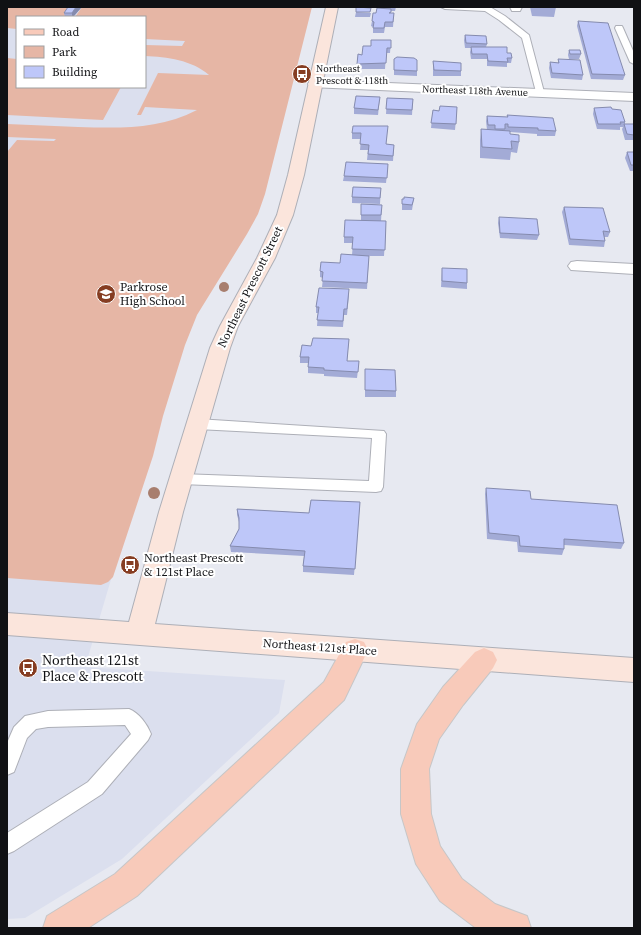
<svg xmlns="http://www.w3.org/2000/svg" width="641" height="935" font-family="'Source Serif 4',serif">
	<rect width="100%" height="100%" fill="#e7e9f1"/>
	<path fill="#dbdfee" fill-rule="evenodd" d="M7,7H312L183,337L85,667L285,680L279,713L122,859L25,918L7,919ZM17,17H145V87H17Z"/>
	<g fill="#e6b6a5">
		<path d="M7,7H71L64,17H17V29L7,28Z"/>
		<path d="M82,7H312L265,194L258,214L247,234L197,315L185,345L163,416L153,456L113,577L108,582L101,585L7,578V152L17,140L54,141L56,139L7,137V124C31,125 54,126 78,127C119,128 159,130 197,110L145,107L141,115H137L158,73L209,75C192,60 167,57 145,56V45L182,46L185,41L145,39V17H75Z"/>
		<path d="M7,58L17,59V87H121L103,120L7,115Z"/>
	</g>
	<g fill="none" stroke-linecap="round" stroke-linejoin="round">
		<g stroke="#adafb7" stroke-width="2">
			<g id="lane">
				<path d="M441,7H490L505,16L529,35L544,92L543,94H537L536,92L522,38L499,20L485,11L445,9Z"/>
				<path d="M616,26H622L623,28L634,53V64L630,62L615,28Z"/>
				<path d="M197,419L384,431L386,434L383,487L381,491L376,492L181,484L176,483L174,479L176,475L181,474L369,481L372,438L197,429L192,427L190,424L192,421Z"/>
				<path d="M129,709C139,713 147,724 151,734L148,740L102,794L14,851L7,854V833L88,782L131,734L125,725L48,727L36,729L27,738L14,772L7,775V743L14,727L25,716L48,711Z"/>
			</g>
		</g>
		<g stroke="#adafb7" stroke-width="2">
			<g id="street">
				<path d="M510,7H522L520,11H512Z"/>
				<path d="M315,80L634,93V101L310,87L308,84L310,81Z"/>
				<path d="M577,261L634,264V274L571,270L568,266L571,262Z"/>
			</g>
		</g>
		<g stroke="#adafb7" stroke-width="2">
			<path id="secondary" d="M326,7H338L304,175L293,215L275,258L238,326L230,348L183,512L155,624L634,658V682L7,635V613L129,622L159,512L210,348L220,326L257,258L277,215L288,175Z"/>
		</g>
		<g stroke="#c6c6c7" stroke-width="2">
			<g id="primary">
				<path d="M355,639L364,642L368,650L344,700L137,896L88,928H43L47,916L115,874L324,682L346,642Z"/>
				<path d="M484,648L493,652L497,660L493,668L463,705L439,739L429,769L431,814L440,846L462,879L495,904L527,916L531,928H476L440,901L416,864L401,814V769L417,724L443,687L475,652Z"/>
			</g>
		</g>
		<use href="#lane" fill="#fff" fill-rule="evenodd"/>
		<use href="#street" fill="#fff" fill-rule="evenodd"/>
		<use href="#secondary" fill="#fbe5dc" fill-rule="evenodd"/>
		<use href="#primary" fill="#f8caba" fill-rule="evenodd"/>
	</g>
	<g fill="#a87e6e">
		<circle cx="224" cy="287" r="5"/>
		<circle cx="154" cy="493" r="6"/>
	</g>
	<g fill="#a3abd6">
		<path d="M380,7H396L395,11H391V13H394L393,27H385L384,33H373V27L371,26L372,21L376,13L381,8V7Z"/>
		<path d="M530,7H556L554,17L532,16Z"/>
		<path d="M81,8L73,17H65L64,13Z"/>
		<path d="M356,12L371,13L370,17H355Z"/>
		<path d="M578,21L625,75L623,80L591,79L577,26Z"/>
		<path d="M465,35L487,44L486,47L507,53L512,58L511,63H507V67L487,66V59H471L470,52L471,48H465L464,40Z"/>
		<path d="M391,40L390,53H386L385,69H357L358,54L362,55L371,46Z"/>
		<path d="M569,50L581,54L579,59H569L568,55Z"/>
		<path d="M394,59L417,71V76L394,75Z"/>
		<path d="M558,59L583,75L582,80L551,78L549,68L550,62L558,63Z"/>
		<path d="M433,61L461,71V76H433Z"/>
		<path d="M380,97L378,115L354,114V108Z"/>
		<path d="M387,98L413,99L412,115L386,114Z"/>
		<path d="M457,107L455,130L431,128L433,110L439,111Z"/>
		<path d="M594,108L612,109L625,122V124H634V140H625L622,129L623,127H620V130L597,129L593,114Z"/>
		<path d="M507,115L556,131L555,136H537V134L510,132V134L519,142L517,153L511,152L510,160L480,158V140L481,129L487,130L486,121L487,116L507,117Z"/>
		<path d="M387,132L386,144L394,145L393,161L367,160L368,150H360L361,139H352V133Z"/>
		<path d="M627,152H634V171H630L625,158Z"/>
		<path d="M388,164L386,183L343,181L344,176Z"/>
		<path d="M381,188L380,204L352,203V197Z"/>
		<path d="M414,198L412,210H402V199Z"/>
		<path d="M361,204L382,205L381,221H386L384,256H367H369L367,289L322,287L323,278L320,277V271L340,263L352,255L353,243H344V237L361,220Z"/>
		<path d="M564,207L610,232L608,237H604L605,241L604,247L569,245L562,212Z"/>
		<path d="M499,217L539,235L537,240L500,238L498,223Z"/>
		<path d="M442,268L467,283V289L441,287Z"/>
		<path d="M349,295L347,315H344L343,327L317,326L318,313H316V307Z"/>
		<path d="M349,339L347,361H359L357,378L324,376V374L308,373V363H300V357L311,346Z"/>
		<path d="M365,369L396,391V397H365Z"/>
		<path d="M486,488L531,499L624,543L621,549L564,545V549L562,555L518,552L517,542L487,539L485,494Z"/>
		<path d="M360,502L354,575L303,572V566L304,556L231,552L230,546L239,529V522L237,515V509L309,513Z"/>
	</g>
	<path fill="#858bae" d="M76,7H81V8L73,17H72V13Z"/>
	<g fill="#bec7f9" stroke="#858bae">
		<path d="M68,7H76L72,13H64Z"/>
		<path d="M356,7L371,8L370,12H356Z"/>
		<path d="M377,8L391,9V12L389,13H394L393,22H385L384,28H373L374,22L372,21L373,13H376Z"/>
		<path d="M578,21L608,23L625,75L592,74Z"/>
		<path d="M465,35L486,36L487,44L466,43Z"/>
		<path d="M371,40H391V48H387L386,63L357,64L358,54L362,55L363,46H371Z"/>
		<path d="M471,47H507V53H511L512,58H507L508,62L488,61L487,54H472Z"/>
		<path d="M569,50H580L581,54H570Z"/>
		<path d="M397,57L414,58L417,60V71L394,70V59Z"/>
		<path d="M558,59L580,60L583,75L552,73L550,62L559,63Z"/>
		<path d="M433,61L461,63V71L434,70Z"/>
		<path d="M356,96L380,97L378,110L354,108Z"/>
		<path d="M387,98L413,99L412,110L386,109Z"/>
		<path d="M440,106L457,107L456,124L431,123L433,110L439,111Z"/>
		<path d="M611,107L612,109L621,110L625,122H620L621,124H598L594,108Z"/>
		<path d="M507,115L553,118L556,131L538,130V128L508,127V124H505V129H495V125H488L487,116L508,117Z"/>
		<path d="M624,124H634V135L627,134Z"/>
		<path d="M353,126H388L386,144L394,145L393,156L368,154L369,145L360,144L361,133H352Z"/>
		<path d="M481,129L510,131V134L519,135V142L511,141L512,149L482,147Z"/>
		<path d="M627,152H634V165H631Z"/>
		<path d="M346,162L388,164L387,178L344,176Z"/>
		<path d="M353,187L381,188L380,198L352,197Z"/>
		<path d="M404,197L414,198L412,205L402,204V199H404Z"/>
		<path d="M361,204L382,205L381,215H361Z"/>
		<path d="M564,207L603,208L610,232L603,231L605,241L570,239Z"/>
		<path d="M499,217L537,219L539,235L500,233Z"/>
		<path d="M345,220L386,221L385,250L352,249L353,237H344Z"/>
		<path d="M341,254L369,256L367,283L322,281L323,272L320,271L321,262L340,263Z"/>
		<path d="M442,268L467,269V283L442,281Z"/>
		<path d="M319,288L349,289L347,309H344L343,321L317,320L319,307H316Z"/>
		<path d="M313,338L349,339L347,361H359L358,372L324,370V368L308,367L309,357H300L302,345L311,346Z"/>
		<path d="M365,369L395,370L396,391L365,390Z"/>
		<path d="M486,488L530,491L531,499L617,505L624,543L564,539V549L520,546L519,536L489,533Z"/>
		<path d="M311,500L360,502L355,569L303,566L305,551L230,546L239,529V518L237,509L309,513Z"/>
	</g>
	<defs>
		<g id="bus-disc" transform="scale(1)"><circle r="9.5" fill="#863d22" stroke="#fff"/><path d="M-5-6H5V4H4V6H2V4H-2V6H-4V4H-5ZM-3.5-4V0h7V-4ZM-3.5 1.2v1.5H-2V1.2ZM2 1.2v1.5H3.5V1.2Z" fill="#fff"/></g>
		<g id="school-disc" transform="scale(1)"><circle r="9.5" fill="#863d22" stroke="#fff"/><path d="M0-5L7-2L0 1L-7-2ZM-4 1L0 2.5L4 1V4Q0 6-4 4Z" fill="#fff"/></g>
	</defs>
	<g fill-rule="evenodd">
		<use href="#bus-disc" x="302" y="74"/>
		<use href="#school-disc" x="106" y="294"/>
		<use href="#bus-disc" x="130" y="565"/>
		<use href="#bus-disc" x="28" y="668"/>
	</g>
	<g text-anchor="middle" stroke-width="4" stroke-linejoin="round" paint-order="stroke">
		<g font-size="10" fill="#101114" stroke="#fff" text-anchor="start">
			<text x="316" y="72">Northeast<tspan x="316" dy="12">Prescott &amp; 118th</tspan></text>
		</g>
		<g font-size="10" fill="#101114" stroke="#fff">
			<text transform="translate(475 90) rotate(2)" y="4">Northeast 118th Avenue</text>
		</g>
		<g font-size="12" fill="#101114" stroke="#fff" text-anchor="start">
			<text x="120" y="291">Parkrose<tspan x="120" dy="14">High School</tspan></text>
			<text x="144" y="562">Northeast Prescott<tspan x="144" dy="14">&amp; 121st Place</tspan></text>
		</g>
		<g font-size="12" fill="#101114" stroke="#fff">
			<text transform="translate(250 287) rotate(-64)" y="4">Northeast Prescott Street</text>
			<text transform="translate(320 647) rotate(4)" y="4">Northeast 121st Place</text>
		</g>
		<g font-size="14" fill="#101114" stroke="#fff" text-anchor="start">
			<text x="42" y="665">Northeast 121st<tspan x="42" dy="16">Place &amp; Prescott</tspan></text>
		</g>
	</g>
	<rect width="641" height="935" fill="none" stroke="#101114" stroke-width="16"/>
	<rect x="16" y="16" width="130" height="72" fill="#ffffff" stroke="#9fa0a1"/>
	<rect x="24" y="29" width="20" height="6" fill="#f8caba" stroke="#9fa0a1"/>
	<text x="52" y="36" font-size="12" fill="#101114">Road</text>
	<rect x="24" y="46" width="20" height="12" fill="#e6b6a5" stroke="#9fa0a1"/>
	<text x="52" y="56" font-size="12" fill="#101114">Park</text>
	<rect x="24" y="66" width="20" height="12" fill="#bec7f9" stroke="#9fa0a1"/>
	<text x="52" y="76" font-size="12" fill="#101114">Building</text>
</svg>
